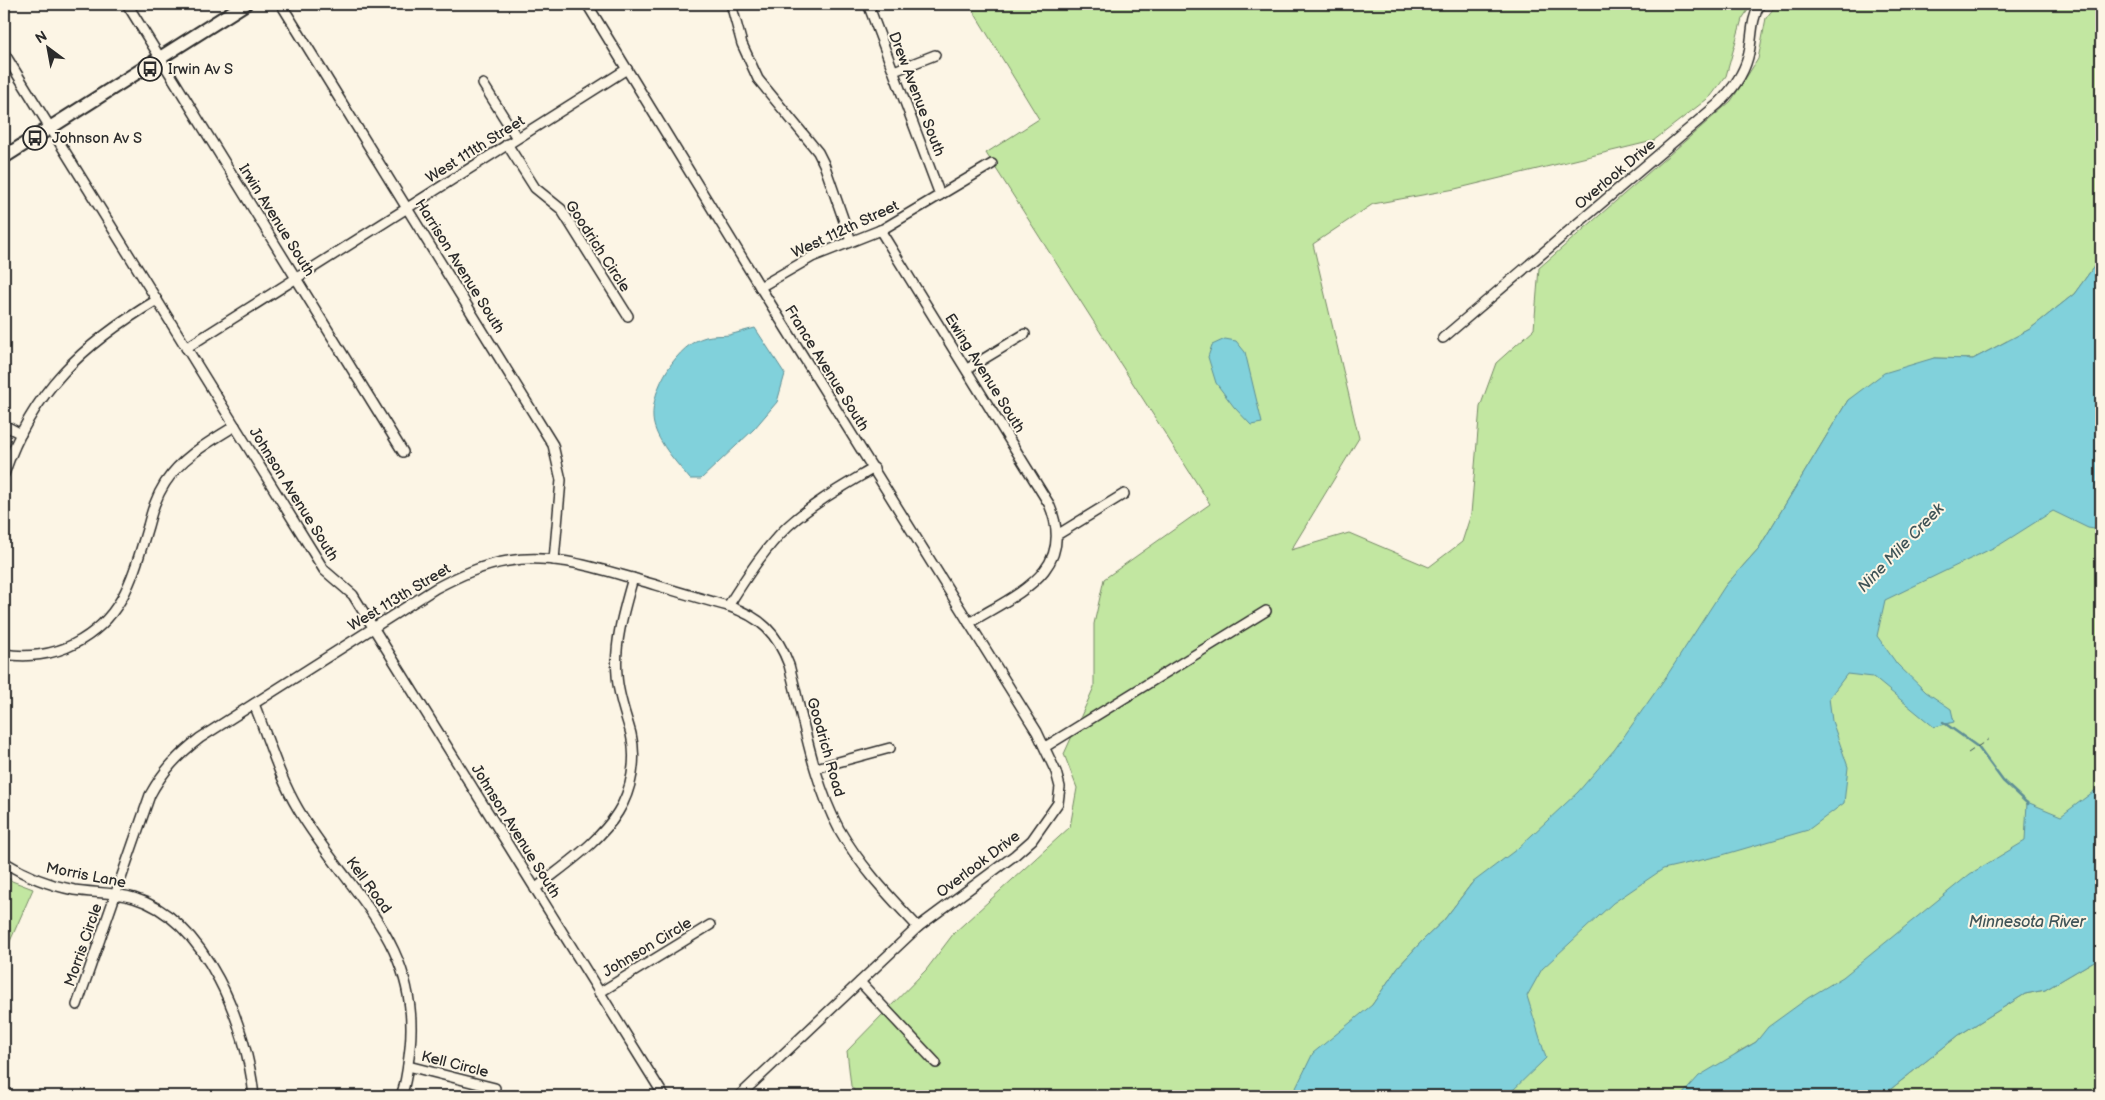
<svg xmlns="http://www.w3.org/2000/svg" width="2105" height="1100" font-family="'Balsamiq Sans',sans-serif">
	<rect width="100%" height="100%" fill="#fcf5e5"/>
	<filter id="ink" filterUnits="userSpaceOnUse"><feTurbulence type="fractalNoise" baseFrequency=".02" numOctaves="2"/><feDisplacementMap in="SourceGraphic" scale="10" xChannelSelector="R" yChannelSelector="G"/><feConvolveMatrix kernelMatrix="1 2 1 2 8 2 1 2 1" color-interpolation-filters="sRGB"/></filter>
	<g filter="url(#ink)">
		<g fill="#c2e7a1" stroke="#768966" fill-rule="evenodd">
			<path d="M969,4H1752L1742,19L1726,76L1711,96L1653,141L1455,189L1373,204L1313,244L1359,438L1291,550L1349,533L1429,567L1462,542L1471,514L1480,407L1496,363L1534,329L1539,268L1731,101L1758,59L1766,18L1777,4H2101V257L2074,294L2030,329L2012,339L2101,486V823L1764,1033L1756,1042L1738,1052L1689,1096H1323L1472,883L1444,920L1423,940L1398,967L1368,1011L1290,1096H858L851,1086L847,1051L926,970L954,933L1070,827L1077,788L1064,754L1094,687V624L1104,579L1210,504L986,153L1039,119ZM2007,341L1725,586L1759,548L1848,400L1934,358L1973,359Z"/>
			<path d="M4,874L12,881L33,889L4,955Z"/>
			<path d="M2101,957V1096H1882L1959,1035L2025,994L2045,990Z"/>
		</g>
		<g fill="#81d1db" stroke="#5f8f95">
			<path d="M2101,257V530L2088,528L2053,511L2001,544L1885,600L1877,636L1897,664L1926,692L1951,709L1954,722L1934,727L1873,677L1847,674L1829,698L1832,721L1848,767L1844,803L1808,830L1719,856L1663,869L1613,903L1542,969L1527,996L1546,1058L1507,1096H1290L1295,1090L1313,1053L1372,1005L1398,967L1423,940L1444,920L1472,883L1517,849L1578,792L1615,749L1668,674L1725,586L1759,548L1848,400L1884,373L1934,358L1973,359L2030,329L2074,294Z"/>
			<path d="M755,328L785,374L777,402L754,429L701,479H690C677,463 654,439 653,418C651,389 677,344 706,337C713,335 722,336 729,335C738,333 746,330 755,328Z"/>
			<path d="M1225,339L1236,341L1245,352L1262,423L1251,425L1234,407L1216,383L1208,357L1212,345Z"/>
			<path d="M2101,786V957L2045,990L2025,994L1959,1035L1882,1096H1681L1699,1076L1756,1042L1768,1027L1808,998L1843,977L1970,874L2025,841L2027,802L2061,816Z"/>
		</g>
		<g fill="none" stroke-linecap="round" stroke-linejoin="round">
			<path stroke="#5f8f95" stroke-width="2.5" d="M1943,722L1978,747L2003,781L2028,804"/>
			<path stroke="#405457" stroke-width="1" stroke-dasharray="6 5" stroke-linecap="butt" d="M1968,753L1989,739"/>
			<g stroke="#2b2b2b" stroke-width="12">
				<g id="street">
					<path d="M127,4L403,452"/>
					<path d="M281,4L553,445L561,480L554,560"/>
					<path d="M587,4L760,287L1037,732L1056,772L1060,787L1058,803L1032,840L1015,855L918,927L739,1096"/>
					<path d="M731,4L742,44L758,79L818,152L824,164L851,241"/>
					<path d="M868,4L940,195"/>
					<path d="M4,53L324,570L353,595L664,1096"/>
					<path d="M894,71L935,55"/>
					<path d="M483,84L517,138"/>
					<path d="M507,144L535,188L561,209L628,316"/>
					<path d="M880,230L1049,504C1078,572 1016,594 969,623"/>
					<path d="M760,287L812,257L883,229L992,164"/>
					<path d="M1443,338L1718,104C1732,90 1743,76 1748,57C1753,39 1750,21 1760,4"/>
					<path d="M186,348L627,69"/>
					<path d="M967,369L1025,334"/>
					<path d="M4,425L21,434"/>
					<path d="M4,474C32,391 83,344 157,300"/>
					<path d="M1057,535L1124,494"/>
					<path d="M728,606C761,617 777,633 789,665C803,718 813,781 839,829C860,866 889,896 918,927"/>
					<path d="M4,654C27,658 53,655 74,644C124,618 133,576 148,526C152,511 156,497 165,483C182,457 209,442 235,426"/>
					<path d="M254,704C268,738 279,777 298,809C346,891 421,941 410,1048C408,1064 407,1081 401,1096"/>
					<path d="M1045,747L1266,611"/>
					<path d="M816,768L890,748"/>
					<path d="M4,862C26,876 48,885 74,890C94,893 114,892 134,898C207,920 247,1027 254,1096"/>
					<path d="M535,889C563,866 599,843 618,812C632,790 637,759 631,734C626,715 618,696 617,675C614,642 624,610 633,578"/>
					<path d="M860,982L936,1063"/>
					<path d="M599,993L710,925"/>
					<path d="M77,1005L150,795C163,771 178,755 200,738L436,588C459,576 482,565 508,561C553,553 596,568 639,580C669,589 698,598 728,606C746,578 763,550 788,526C813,503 844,486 874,468"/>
					<path d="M408,1066L495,1088"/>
				</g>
			</g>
			<g stroke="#2b2b2b" stroke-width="16">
				<path id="secondary" d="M4,157L245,4"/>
			</g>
			<use href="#street" stroke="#fcf5e5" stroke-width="9"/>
			<use href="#secondary" stroke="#fcf5e5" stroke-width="12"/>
		</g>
	</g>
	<defs>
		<g id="bus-ring" transform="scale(1.25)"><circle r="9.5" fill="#fcf5e5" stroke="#2b2b2b" stroke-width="1.5"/><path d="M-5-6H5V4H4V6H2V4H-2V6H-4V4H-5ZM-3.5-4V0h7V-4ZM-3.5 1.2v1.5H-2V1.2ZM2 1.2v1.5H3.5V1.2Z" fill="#2b2b2b"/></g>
	</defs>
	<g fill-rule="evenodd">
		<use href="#bus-ring" x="150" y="69"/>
		<use href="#bus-ring" x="35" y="138"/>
	</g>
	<g text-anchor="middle" stroke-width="4" stroke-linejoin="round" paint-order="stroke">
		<g font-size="15" fill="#2b2b2b" stroke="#fcf5e5" text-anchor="start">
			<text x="168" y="74">Irwin Av S</text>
			<text x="52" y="143">Johnson Av S</text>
		</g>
		<g font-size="15" fill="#2b2b2b" stroke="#fcf5e5">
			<text transform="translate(917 94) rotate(69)" y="5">Drew Avenue South</text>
			<text transform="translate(475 149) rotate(-32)" y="5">West 111th Street</text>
			<text transform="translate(1615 174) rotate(-40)" y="5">Overlook Drive</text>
			<text transform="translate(277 220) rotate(58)" y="5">Irwin Avenue South</text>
			<text transform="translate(845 229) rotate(-25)" y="5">West 112th Street</text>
			<text transform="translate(598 246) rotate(57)" y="5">Goodrich Circle</text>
			<text transform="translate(460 266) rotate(58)" y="5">Harrison Avenue South</text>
			<text transform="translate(827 368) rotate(58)" y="5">France Avenue South</text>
			<text transform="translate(985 373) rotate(58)" y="5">Ewing Avenue South</text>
			<text transform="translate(294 494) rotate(58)" y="5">Johnson Avenue South</text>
			<text transform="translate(399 597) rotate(-31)" y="5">West 113th Street</text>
			<text transform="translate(826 747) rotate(74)" y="5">Goodrich Road</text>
			<text transform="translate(516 831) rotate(58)" y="5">Johnson Avenue South</text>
			<text transform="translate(978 864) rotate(-37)" y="5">Overlook Drive</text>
			<text transform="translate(86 875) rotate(11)" y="5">Morris Lane</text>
			<text transform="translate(369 885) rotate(54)" y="5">Kell Road</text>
			<text transform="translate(83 945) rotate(-71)" y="5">Morris Circle</text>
			<text transform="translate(647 947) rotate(-31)" y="5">Johnson Circle</text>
			<text transform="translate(455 1064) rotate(14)" y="5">Kell Circle</text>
		</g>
		<g font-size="16" font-style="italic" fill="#405457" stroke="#fcf5e5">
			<text transform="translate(1900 547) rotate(-46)" y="6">Nine Mile Creek</text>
			<text x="2027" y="927">Minnesota River</text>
		</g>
	</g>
	<rect width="2105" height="1100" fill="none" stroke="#fcf5e5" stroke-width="20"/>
	<rect x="10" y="10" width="2085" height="1080" fill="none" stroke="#2b2b2b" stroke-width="2" filter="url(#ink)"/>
	<g transform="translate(48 48) rotate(328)" stroke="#fcf5e5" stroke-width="4" paint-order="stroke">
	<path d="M0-4L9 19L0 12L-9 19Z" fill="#2b2b2b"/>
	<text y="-8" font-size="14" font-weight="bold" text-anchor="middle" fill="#2b2b2b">N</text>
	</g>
</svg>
